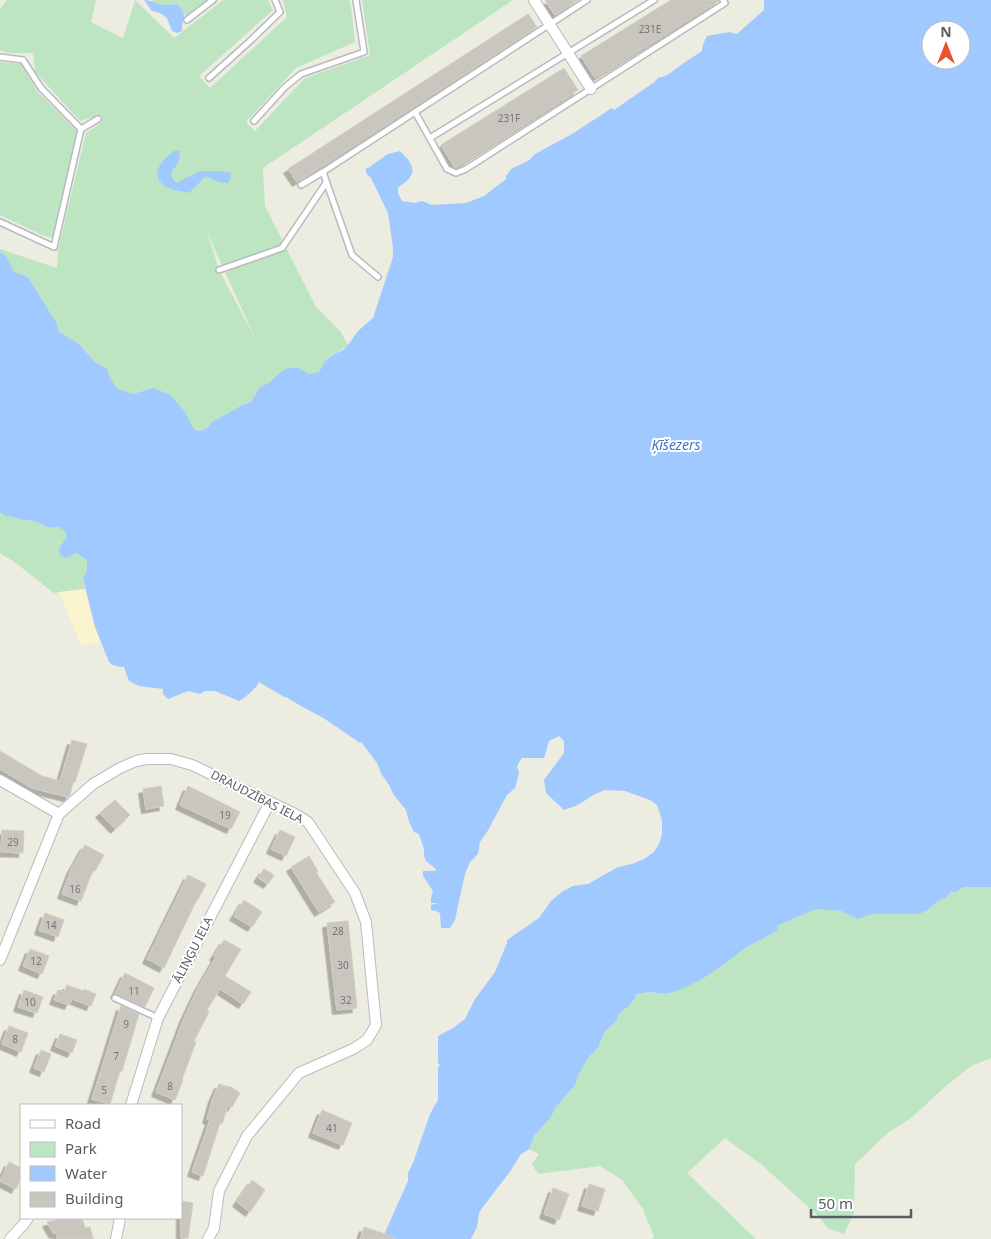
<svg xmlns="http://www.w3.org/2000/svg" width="991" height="1239" font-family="'Noto Sans',sans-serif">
	<defs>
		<filter id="shadow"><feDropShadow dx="-4.5" dy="4.5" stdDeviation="0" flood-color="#0004"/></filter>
	</defs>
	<rect width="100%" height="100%" fill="#edece1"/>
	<g fill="#bde5c2" fill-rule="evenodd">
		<path d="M7,0H96L91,22L123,38L135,0L174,38L223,0H268L273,10L199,76L210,88L287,17L283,0H349L351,7L355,42L296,68L246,122L255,131L305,78L370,55L362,0H513L263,168L265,206L316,307L341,332L348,345C344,348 341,350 337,352C328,357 323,364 319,372L309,374L297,367L277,375L270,382L259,388L251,402L242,405L225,415L213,421L206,429L200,431L195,430L192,426L184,410L169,394L153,388L133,394L118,390L111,380L107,369L96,363L79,344L58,332L56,322L28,277L14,272L6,256L0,252V249L57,268L58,249L86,133L102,122L101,115L80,121L35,72L33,53H7L0,50V9ZM206,228L214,248L256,340L219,270Z"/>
		<path d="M151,0H208L187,18L177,4H172L167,6L157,4Z"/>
		<path d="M0,62L21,64L37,91L77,131L53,238L42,235L0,215Z"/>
		<path d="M0,512L5,516L14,517L23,520L35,521L49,528L58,527L64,530L67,536L59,549L66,558L77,553L87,560V570L83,578L85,589L54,593L13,561L0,553Z"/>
		<path d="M964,887H991V1058L971,1066L946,1086L911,1118L889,1132L855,1164L854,1213L844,1234L829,1229L815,1213L762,1165L725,1138L687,1173L756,1239H652L654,1237L643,1209L622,1180L600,1166L538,1174L532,1164L539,1154L529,1149L533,1137L551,1117L556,1107L575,1085L578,1075L580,1073L588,1058L598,1048L605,1031L617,1021V1016C625,1008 632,1005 637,994L649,992L664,994L701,980L723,965L745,948L777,931V926L816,909L841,911L858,919L873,914H920L929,909L937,902L947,897L952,892L961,889Z"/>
	</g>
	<path fill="#faf5cf" d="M85,589L95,627L101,642L81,645L59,592Z"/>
	<g fill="#9fc9ff" fill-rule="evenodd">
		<path d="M144,0C151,0 157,4 164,5C169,6 172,4 177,4C189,17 182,16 182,31L177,33L172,31L167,18L160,13L152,11Z"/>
		<path d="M764,0H991V887H964L956,892H951L947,897L937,902L929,909L920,914H873L858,919L841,911L816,909L777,926V931L745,948L723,965L701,980L674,992L664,994L649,992L637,994C632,1005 625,1008 617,1016V1021L605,1031L598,1048L588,1058L580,1073L578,1075L575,1085L556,1107L551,1117L534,1136L529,1149L521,1154L509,1173L482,1208L479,1213L477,1227L471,1239H387L383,1237L408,1181V1173L413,1163L430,1114L438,1100V1068L440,1065L438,1063V1036L453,1028L465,1019L475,999L495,972L507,943V940L539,918L551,901L563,891L573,886L588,884L618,867L632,864L644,859L654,852L659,844L662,835V820L657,805L650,800L625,791L605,790L593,795L578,805L564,810L546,793L544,780L564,753V741L559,736L549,741L544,758H522L517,766L519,773L515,788L507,795L487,832L480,842L478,854L470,862L465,874L455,920L450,928H441L440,913L436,911L431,910V905L438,903H431V898L433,891L423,876V871H435L436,869L426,861L424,856V849L419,834L414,832L409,822L406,810L394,795L389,785L382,775L377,763L362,743V741L360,743L325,719L301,706L286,697H284L259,682C255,690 247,696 239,701L215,691H205L200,694L188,691L168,699L163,694V689L139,686L129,681L124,667C119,667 113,666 109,662L95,627L83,578L87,570V560L77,553L66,558L60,555L59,549L67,536L64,530L58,527L49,528L35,521L23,520L14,517L5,516L0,512V252L6,256L14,272L28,277L56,322L59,332L79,344L96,363L107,369L111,380L118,389L133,394L153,388L169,394L184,410L192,426L195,430L200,431L206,429L213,421L225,415L242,405L251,402L259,388L270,382L277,375L285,369L297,367L309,374L319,372L325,361L336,353L343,350L348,345L358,331L373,318L393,257V247L388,213L371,178L366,173V168H368L388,154L400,151C407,158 417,167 410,177C408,181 401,185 398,188V193L402,201L415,203L422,201L432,205L466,203L484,196L506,179V176L511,169L528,161L535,154L572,134L612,108L614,110L653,83L658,78C669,76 675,69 684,63C690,59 696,55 702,51L703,44L707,36L730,32L737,34L764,10ZM931,30H961V60H931Z"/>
		<path d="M174,151H179C179,154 180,157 179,160C176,171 165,170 176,183L201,171H221L231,173V178L228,183C219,183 213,180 206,176L189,193C182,191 175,191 169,188C165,187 165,186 162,184C150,171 164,159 174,151Z"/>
	</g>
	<g fill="#c8c6be" stroke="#d1cec0" filter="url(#shadow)">
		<path d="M545,0H578L555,15Z"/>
		<path d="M671,0H719V1L595,78L581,56Z"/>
		<path d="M528,14L537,27L297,182L288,169Z"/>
		<path d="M564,68L578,90L455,168L441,145Z"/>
		<path d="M72,740L87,744L75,782H73L70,795L68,797L32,788L0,769V751L42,776L60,781Z"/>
		<path d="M161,786L164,806L146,809L143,789Z"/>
		<path d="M188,786L240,812L231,829L180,805Z"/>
		<path d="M115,800L130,815L115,829L100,813Z"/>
		<path d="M2,830L24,831L23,853L1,852Z"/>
		<path d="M280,830L295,837L286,856L271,849Z"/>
		<path d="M85,845L104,855L95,871L93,870L81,901L62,894L71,870Z"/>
		<path d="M309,856L318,871L316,872L335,902L319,912L291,867Z"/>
		<path d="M264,869L274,875L268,884L258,878Z"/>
		<path d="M188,875L206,884L197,901H196L164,968L147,959Z"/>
		<path d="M244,900L262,912L252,927L234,916Z"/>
		<path d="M45,913L64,920L58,937L39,930Z"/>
		<path d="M348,921L357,1008L337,1010L327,923Z"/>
		<path d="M224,940L241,949L225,976L251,992L243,1004L220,989L207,1010L209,1012L194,1041L196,1042L182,1079L183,1080L175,1100L156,1092L184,1018L198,988L216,957L214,956Z"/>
		<path d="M30,949L49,956L42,974L23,966Z"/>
		<path d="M125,973L154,988L145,1007L115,994Z"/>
		<path d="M67,985L83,991L84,989L96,994L91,1006L72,999L69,1005L54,1000L58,990L64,992Z"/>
		<path d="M24,990L43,997L37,1013L18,1007Z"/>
		<path d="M121,1006L139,1014L122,1071H120L110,1104L92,1099Z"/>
		<path d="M9,1026L28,1033L21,1052L2,1044Z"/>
		<path d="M60,1034L77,1040L72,1053L55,1046Z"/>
		<path d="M41,1050L51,1054L44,1072L34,1068Z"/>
		<path d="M219,1084L229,1087V1086L240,1093L232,1107L228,1105L222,1124L220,1123L203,1176L192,1172L210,1120L207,1119L213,1098Z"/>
		<path d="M322,1110L352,1123L343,1145L313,1133Z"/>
		<path d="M9,1162L21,1168V1178L16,1189L0,1181Z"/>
		<path d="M252,1180L265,1190L250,1212L237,1202Z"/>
		<path d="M589,1184L605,1189L598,1211L582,1206Z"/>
		<path d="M553,1188L569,1194L559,1220L544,1214Z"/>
		<path d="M181,1201L193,1203L188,1238H181Z"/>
		<path d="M64,1218H82L85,1228L90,1227L93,1239H57V1235L60,1234L53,1233L47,1222Z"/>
		<path d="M364,1227L394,1237V1239H360Z"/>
	</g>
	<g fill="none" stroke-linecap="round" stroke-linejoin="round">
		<g stroke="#b9bac0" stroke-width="8">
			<g id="lane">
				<path d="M187,20L213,0"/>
				<path d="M0,57L23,60L41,88L81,129L54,247L0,222"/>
				<path d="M209,78L249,42L280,12L275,0"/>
				<path d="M415,112L447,169L456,173L466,169L725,3L723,0"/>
				<path d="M254,121L285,87L301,74L364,52L356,0"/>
				<path d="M81,129L98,119"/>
				<path d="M430,138L654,0"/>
				<path d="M323,172L352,255L378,277"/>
				<path d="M301,185L323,172L587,0"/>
				<path d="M219,270L282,248L326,183"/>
				<path d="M115,998L158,1018"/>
			</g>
		</g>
		<g stroke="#b9bac0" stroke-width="12">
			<g id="street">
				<path d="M534,0L591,89"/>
				<path d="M0,780L59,814"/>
				<path d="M0,960L59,814L93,784L120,768L136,761L147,759H171L192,765L293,813L308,822L355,893L366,922L376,1025L367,1040L353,1049L299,1073L247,1136L219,1191L214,1228L208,1239"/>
				<path d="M131,1105L158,1018L270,802"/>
				<path d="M10,1239L23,1225L28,1218"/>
				<path d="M116,1239L120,1218"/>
			</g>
		</g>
		<use href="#lane" stroke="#fff" stroke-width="5"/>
		<use href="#street" stroke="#fff" stroke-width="10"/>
	</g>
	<g text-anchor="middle" stroke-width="4" stroke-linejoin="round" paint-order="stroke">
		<g font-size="10" fill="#767679">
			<text x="650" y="33">231E</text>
			<text x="509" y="122">231F</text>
			<text x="225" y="819">19</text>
			<text x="13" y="846">29</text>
			<text x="75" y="893">16</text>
			<text x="51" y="929">14</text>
			<text x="338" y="935">28</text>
			<text x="36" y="965">12</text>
			<text x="343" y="969">30</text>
			<text x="134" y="995">11</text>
			<text x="346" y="1004">32</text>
			<text x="30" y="1006">10</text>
			<text x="126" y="1028">9</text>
			<text x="15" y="1043">8</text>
			<text x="116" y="1060">7</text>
			<text x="170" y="1090">8</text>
			<text x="104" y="1094">5</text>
			<text x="332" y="1132">41</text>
		</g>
		<g font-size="12" fill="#5a5c62" stroke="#fff">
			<text transform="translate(257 797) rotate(27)" y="4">DRAUDZĪBAS IELA</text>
			<text transform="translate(193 950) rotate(-63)" y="4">ĀLIŅĢU IELA</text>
		</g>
		<g font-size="14" font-style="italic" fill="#4270c2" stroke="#fff">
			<text x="676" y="450">Ķīšezers</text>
		</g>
	</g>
	<rect x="20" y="1104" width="162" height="115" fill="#ffffff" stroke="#bdbec0"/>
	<rect x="30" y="1120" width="25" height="8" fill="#ffffff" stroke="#bdbec0"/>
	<text x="65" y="1129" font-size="15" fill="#5a5c62">Road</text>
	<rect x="30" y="1142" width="25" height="15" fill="#bde5c2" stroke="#bdbec0"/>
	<text x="65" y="1154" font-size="15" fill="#5a5c62">Park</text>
	<rect x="30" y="1166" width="25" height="15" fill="#9fc9ff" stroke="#bdbec0"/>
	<text x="65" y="1179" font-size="15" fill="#5a5c62">Water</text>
	<rect x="30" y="1192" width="25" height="15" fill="#c8c6be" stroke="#bdbec0"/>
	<text x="65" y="1204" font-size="15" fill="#5a5c62">Building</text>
	<g transform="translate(946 45)"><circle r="24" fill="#ffffff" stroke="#bdbec0"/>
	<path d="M0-4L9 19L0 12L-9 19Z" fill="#e9522b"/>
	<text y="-8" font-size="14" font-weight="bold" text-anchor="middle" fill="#5a5c62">N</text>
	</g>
	<path d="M811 1209v8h100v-8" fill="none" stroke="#5a5c62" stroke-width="2.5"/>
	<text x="818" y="1209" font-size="15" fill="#5a5c62" stroke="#ffffff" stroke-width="4" paint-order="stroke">50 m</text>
</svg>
